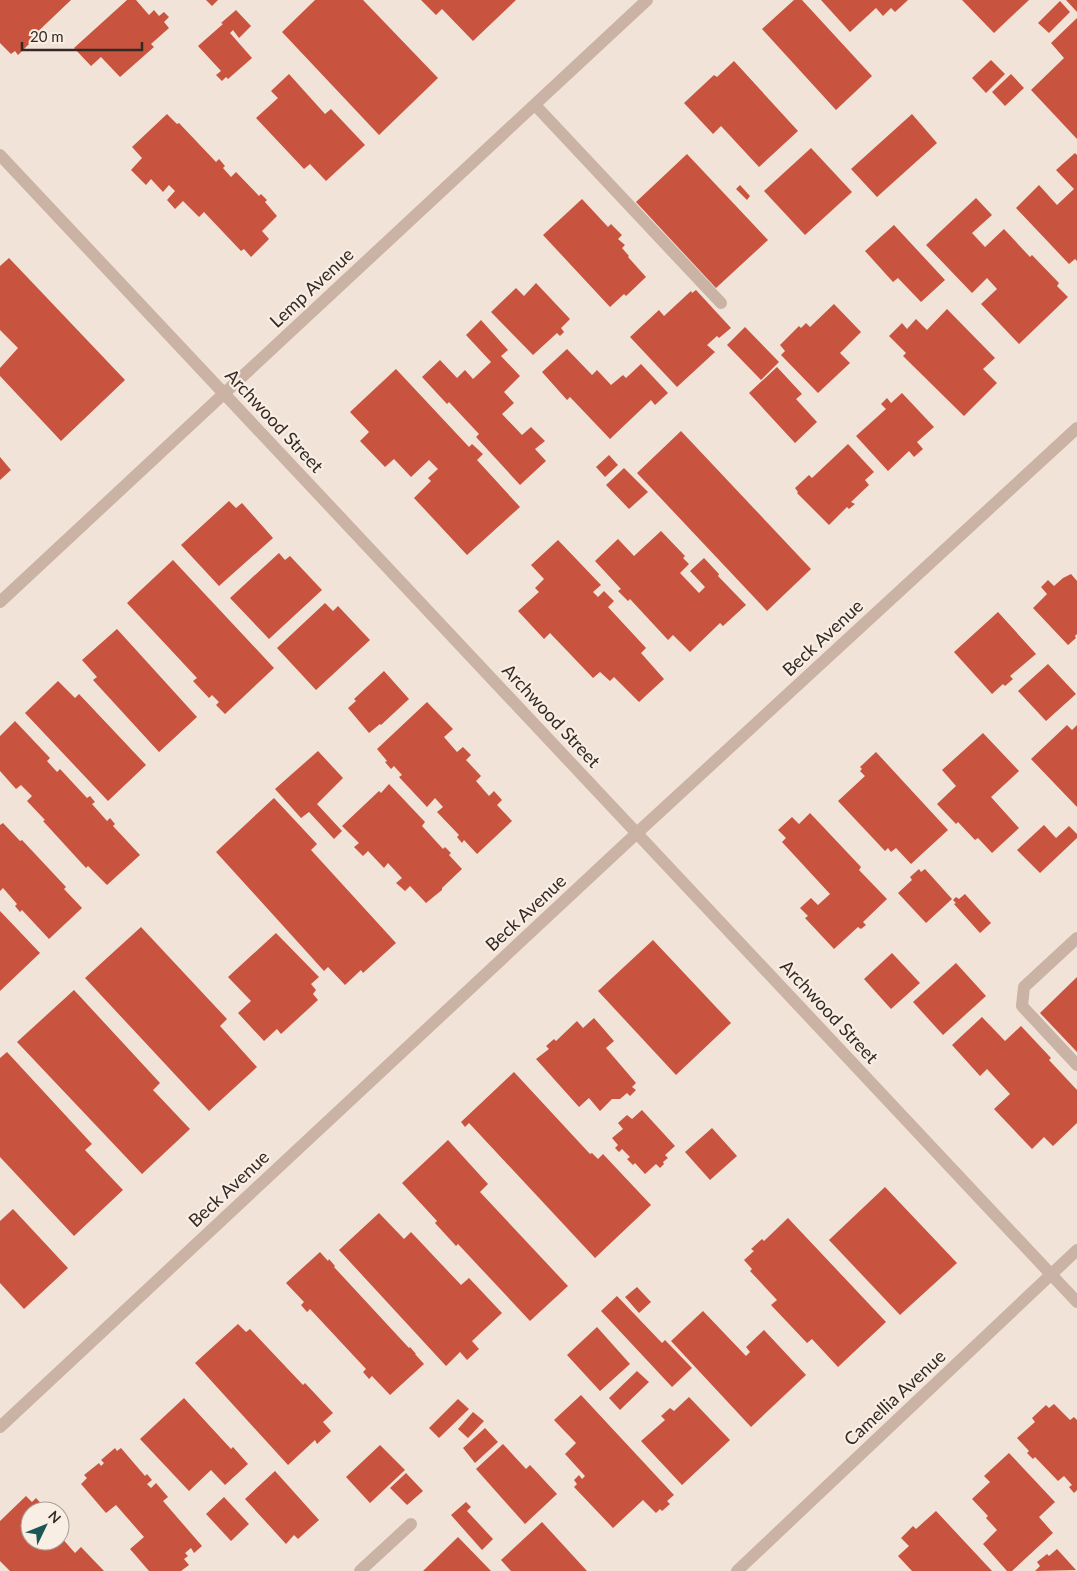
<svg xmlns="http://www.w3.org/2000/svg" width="1077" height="1571" font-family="Lato,sans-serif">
	<rect width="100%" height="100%" fill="#f2e3d8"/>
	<g fill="#c8543f">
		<path d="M0,0H71L30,39L32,41L18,55L15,51L11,54L0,43Z"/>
		<path d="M127,0H136L149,15L154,10L159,16L164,12L169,17L164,22L169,28L151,44L154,47L120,77L101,57L91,66L74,48Z"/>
		<path d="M206,0H218L212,6Z"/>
		<path d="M315,0H363L438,78L379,135L282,32Z"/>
		<path d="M421,0H516L473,41L442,9L436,15Z"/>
		<path d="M794,0H802L872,76L836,110L762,29Z"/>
		<path d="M821,0H908L895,12L891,8L883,16L876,8L850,32Z"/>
		<path d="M962,0H1029L994,33Z"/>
		<path d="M1066,0H1077V12Z"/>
		<path d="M1060,1L1070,12L1049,33L1038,23Z"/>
		<path d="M236,10L251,26L239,38L233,30L230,33L252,58L228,79L226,77L222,81L216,75L221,71L198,46L223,24L221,23Z"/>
		<path d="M1077,18V139L1031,90L1064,58L1051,43Z"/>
		<path d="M991,60L1005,74L986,93L972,78Z"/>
		<path d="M734,61L798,131L759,167L721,126L713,134L684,103L714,75L717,77Z"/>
		<path d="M289,74L325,114L331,109L365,145L326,181L310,164L304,169L256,118L278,98L271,91Z"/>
		<path d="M1011,74L1024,88L1005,106L992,92Z"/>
		<path d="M167,114L177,124L179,123L216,162L219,159L225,166L223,168L231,177L236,172L259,196L261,194L267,200L265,202L277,216L262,231L269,239L251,257L244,249L241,251L204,212L199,217L183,201L175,209L167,200L175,191L169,185L163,192L151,179L146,185L131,170L142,158L132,147Z"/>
		<path d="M912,114L937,143L877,197L851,169Z"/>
		<path d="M811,148L852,192L805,235L764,191Z"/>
		<path d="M1075,153L1077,155V261L1075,259L1069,264L1016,208L1039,185L1057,205L1074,189L1056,170Z"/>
		<path d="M687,154L768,240L716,288L636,202Z"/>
		<path d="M740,185L750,196L747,200L736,189Z"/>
		<path d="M976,198L992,215L972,233L985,247L1004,229L1030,257L1032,255L1059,283L1057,286L1068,297L1019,344L981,304L997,289L987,278L972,293L926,245Z"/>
		<path d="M582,199L608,227L611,224L622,235L618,239L625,245L622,248L629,256L628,257L646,277L626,296L624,294L610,307L543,235Z"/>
		<path d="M894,225L945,280L921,302L898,278L893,282L865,251Z"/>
		<path d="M9,258L125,380L61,441L0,376V368L18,348L0,330V266Z"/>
		<path d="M536,283L570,319L561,328L564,332L560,336L557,333L533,355L491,312L516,288L524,296Z"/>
		<path d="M696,290L731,328L719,338L717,336L707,345L715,352L677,387L630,337L659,310L664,316L691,291L692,293Z"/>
		<path d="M834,304L861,332L840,353L850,363L818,393L781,355L785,351L780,345L799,326L801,328L806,323L810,327Z"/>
		<path d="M947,309L995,358L983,369L997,383L964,416L903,356L906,353L889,336L902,323L907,329L916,319L927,330Z"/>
		<path d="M481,320L508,350L501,356L520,376L504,392L514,403L502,414L522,435L531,427L545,441L535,449L546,461L520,485L476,437L479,434L449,402L447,404L422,377L440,360L457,378L465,370L473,379L491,362L466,335Z"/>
		<path d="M745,327L779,362L761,380L727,345Z"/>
		<path d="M567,349L592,375L597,370L611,385L623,375L626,378L641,364L668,393L655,405L651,400L610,439L570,397L567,400L542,372Z"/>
		<path d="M777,367L802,394L796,399L817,422L795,443L749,393Z"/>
		<path d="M396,369L469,447L472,444L483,454L477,460L520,507L467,555L414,498L431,481L428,478L438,469L429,460L411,477L394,459L385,467L360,441L369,432L350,412Z"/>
		<path d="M902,393L934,427L917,442L923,449L914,457L909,451L888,471L856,436L886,409L881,404L887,398L891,403Z"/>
		<path d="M681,431L811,569L767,611L637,473Z"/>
		<path d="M848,444L874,472L865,480L869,485L851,502L855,504L849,509L847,507L829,525L797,493L798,492L795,488L809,475L812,478Z"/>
		<path d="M609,455L618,465L605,477L596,467Z"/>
		<path d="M0,457L11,470L0,480Z"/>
		<path d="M624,468L648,492L629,509L606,485Z"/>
		<path d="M229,501L236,508L242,503L273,538L219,586L181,545Z"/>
		<path d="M661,531L685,556L683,558L689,564L680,573L699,593L705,587L690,571L704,558L719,574L718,576L746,605L723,626L720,623L690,652L673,635L668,640L630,599L628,601L618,591L621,589L595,561L618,539L634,556Z"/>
		<path d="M558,540L601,585L593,592L598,597L604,591L614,601L608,607L646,648L641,653L664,679L639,702L614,677L610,681L600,672L593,678L550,633L544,639L518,611L539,592L535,588L544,579L531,565Z"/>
		<path d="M279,553L285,560L290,556L322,590L269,639L230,598Z"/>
		<path d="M173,560L274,668L225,714L216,705L219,702L212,695L209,698L193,681L197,678L127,603Z"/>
		<path d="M1071,574L1077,581V634L1075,636L1076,638L1068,645L1033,608L1047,594L1041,587L1048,580L1054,586L1063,578Z"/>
		<path d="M325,603L333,611L338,606L370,640L316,690L277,648Z"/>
		<path d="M998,612L1036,654L1010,676L1013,679L1005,686L1003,684L992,694L954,652Z"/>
		<path d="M117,629L197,717L159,752L93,680L97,677L82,660Z"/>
		<path d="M1048,664L1076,694L1046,721L1018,691Z"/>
		<path d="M384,671L409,699L381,725L380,724L369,733L348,708L356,701L354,699Z"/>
		<path d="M58,681L75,698L79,694L146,765L108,801L25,713Z"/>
		<path d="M427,702L453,729L444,737L457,752L463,747L471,755L466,760L481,776L476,781L489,796L494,791L502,800L497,805L512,821L477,854L464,840L462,843L457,837L459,835L437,812L443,807L435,798L427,807L399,777L402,775L394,766L391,769L385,762L387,761L377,749Z"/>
		<path d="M15,721L50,758L47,761L57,772L60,769L87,798L90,796L95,802L92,804L107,821L110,818L115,824L113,826L140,855L107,885L88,866L86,868L43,821L45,820L27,801L32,796L21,785L16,789L0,771V736Z"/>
		<path d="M1067,725L1072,730L1077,725V807L1031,759Z"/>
		<path d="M983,733L1019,771L991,797L1019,828L992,853L978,838L975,840L958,822L956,824L937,804L956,786L942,770Z"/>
		<path d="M318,751L343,778L317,804L342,831L334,839L309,812L301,818L275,789Z"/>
		<path d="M876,752L948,830L911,864L896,848L891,852L888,848L885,851L838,801L865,776L860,771L862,769L860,767Z"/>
		<path d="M389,784L425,822L422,826L443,849L445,847L451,853L449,855L462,869L442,888V890L426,903L410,886L405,891L396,883L402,878L388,863L384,868L368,851L363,856L354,847L359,843L342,826L379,791L381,793Z"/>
		<path d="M274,798L317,844L311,850L396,943L363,973L361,970L345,985L328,967L324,971L216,852Z"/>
		<path d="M810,813L861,867L859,870L887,899L863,922L866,925L861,929L858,927L834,949L805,918L808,916L800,908L811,898L818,905L830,894L782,842L786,838L778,830L792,817L799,824Z"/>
		<path d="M3,823L20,841L22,840L66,887L64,889L82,908L49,939L22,910L20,912L15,906L17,904L3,888L0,891V825Z"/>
		<path d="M1044,825L1056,838L1069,826L1077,834V838L1040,873L1017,850Z"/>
		<path d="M919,869L921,872L925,869L952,899L926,923L898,893L912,880L910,877Z"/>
		<path d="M965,894L991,923L980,933L954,904L956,903L953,900L956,897L959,899Z"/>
		<path d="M0,911L40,953L0,991Z"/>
		<path d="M141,927L227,1019L220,1026L257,1067L209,1111L85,978Z"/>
		<path d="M276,933L319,977L311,984L316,990L313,994L318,1000L281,1034L277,1029L264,1041L238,1013L251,1001L228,977Z"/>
		<path d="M653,940L731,1023L676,1075L598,991Z"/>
		<path d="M892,953L920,983L891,1009L864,979Z"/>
		<path d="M956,963L986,996L943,1035L913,1002Z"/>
		<path d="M1077,977V1052L1040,1013Z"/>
		<path d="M74,990L160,1083L153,1090L190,1129L142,1174L17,1042Z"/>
		<path d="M982,1017L1005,1041L1021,1026L1051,1058L1049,1060L1077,1090V1123L1053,1146L1044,1137L1032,1149L994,1109L1010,1094L987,1069L980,1076L952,1045Z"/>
		<path d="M594,1018L614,1041L606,1048L636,1083L632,1087L636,1090L630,1096L627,1093L620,1099H612L600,1111L589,1098L579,1107L536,1059L549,1049L546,1046L554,1039L556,1041L577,1021L583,1028Z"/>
		<path d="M7,1052L92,1144L85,1150L123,1190L74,1236L0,1157V1058Z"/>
		<path d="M514,1072L590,1154L592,1153L598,1159L603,1154L651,1205L595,1258L469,1123L465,1127L461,1122Z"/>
		<path d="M642,1110L675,1146L665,1155L668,1158L663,1162L664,1164L660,1168L656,1164L645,1174L635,1163L633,1165L627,1159L630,1157L622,1149L619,1152L615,1148L618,1145L612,1138L623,1129L618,1123L627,1115L632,1119Z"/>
		<path d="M712,1128L737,1156L710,1180L685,1152Z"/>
		<path d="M448,1140L488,1184L480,1192L568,1286L530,1321L458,1244L456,1246L435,1223L437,1221L402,1183Z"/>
		<path d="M885,1187L957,1263L900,1315L829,1240Z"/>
		<path d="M13,1209L68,1268L24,1309L0,1283V1221Z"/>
		<path d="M379,1213L404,1239L411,1232L461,1285L469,1278L502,1313L472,1341L479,1349L467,1360L460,1352L446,1366L339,1250Z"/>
		<path d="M788,1218L886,1322L838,1367L812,1339L807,1343L771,1305L777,1300L750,1271L752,1269L744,1260L754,1251L751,1249L762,1239L764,1241Z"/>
		<path d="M320,1252L328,1261L329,1259L335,1266L334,1267L409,1348L410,1347L416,1354H415L424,1364L390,1395L372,1376L369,1379L363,1372L366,1369L310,1309L307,1312L301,1305L304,1302L286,1283Z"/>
		<path d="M637,1287L651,1302L639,1313L625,1297Z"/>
		<path d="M617,1296L662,1343L665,1340L692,1368L672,1387L601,1311Z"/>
		<path d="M703,1311L746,1356L750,1352L746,1347L764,1330L806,1375L751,1427L671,1341Z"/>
		<path d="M238,1324L246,1332L250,1329L303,1385L305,1383L333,1413L323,1422L331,1431L317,1444L315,1440L288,1465L195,1363Z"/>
		<path d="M597,1327L630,1364L600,1391L567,1355Z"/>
		<path d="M637,1371L649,1382L620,1410L609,1398Z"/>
		<path d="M581,1395L674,1495L667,1501L670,1504L662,1511L660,1509L656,1513L643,1500L613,1528L574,1487L577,1484L574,1480L579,1475L582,1479L585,1476L565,1454L576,1443L554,1420Z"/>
		<path d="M689,1397L730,1440L682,1485L641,1441L665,1420L661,1416L670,1408L674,1411Z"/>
		<path d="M184,1398L231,1449L233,1447L248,1464L225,1485L211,1470L189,1491L140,1439Z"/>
		<path d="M458,1399L469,1409L439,1438L429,1428Z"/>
		<path d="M1054,1404L1070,1420L1074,1417L1077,1420V1490L1074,1493L1069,1487L1072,1485L1064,1476L1058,1481L1035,1457L1033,1459L1027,1453L1029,1451L1017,1438L1035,1422L1032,1418L1046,1405L1049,1408Z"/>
		<path d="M473,1412L484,1421L468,1438L458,1429Z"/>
		<path d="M485,1428L498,1442L475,1463L463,1448Z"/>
		<path d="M503,1444L526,1469L530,1465L557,1494L525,1524L476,1469Z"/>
		<path d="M380,1445L405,1470L370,1503L346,1477Z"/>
		<path d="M115,1448L117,1451L121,1448L145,1476L147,1474L152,1480L147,1484L151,1488L156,1483L168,1497L163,1501L202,1546L194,1553L191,1548L185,1553L188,1556L184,1559L189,1565L181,1571H149L130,1549L144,1537L116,1505L106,1513L81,1484L87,1478L84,1475L99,1463L101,1466L104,1463L101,1460Z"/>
		<path d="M1009,1453L1055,1502L1039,1517L1053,1533L1012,1571H1007L983,1544L997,1530L986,1518L988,1516L972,1499L990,1482L984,1476Z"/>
		<path d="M275,1471L319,1520L298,1539L294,1535L286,1544L245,1499Z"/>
		<path d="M406,1473L423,1491L407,1505L390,1488Z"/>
		<path d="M26,1496L32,1502L36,1498L48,1511H30V1541H60V1536L75,1553L81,1547L104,1571H10L0,1561V1521Z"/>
		<path d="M224,1497L249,1524L231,1541L206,1514Z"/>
		<path d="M466,1502L471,1507L467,1511L493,1539L482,1550L451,1515Z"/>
		<path d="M936,1511L992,1571H912L898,1556L909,1546L901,1538L913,1526L916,1529Z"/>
		<path d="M542,1522L587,1571H511L501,1560Z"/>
		<path d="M458,1537L491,1571H423Z"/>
		<path d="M1057,1549L1076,1570L1035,1571L1040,1566L1037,1562L1047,1554L1049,1556Z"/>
	</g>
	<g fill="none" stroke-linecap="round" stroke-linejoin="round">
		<g stroke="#cab2a4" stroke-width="12">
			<path d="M535,105L721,303"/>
			<path d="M0,155L1077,1302"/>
			<path d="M0,602L647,0"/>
			<path d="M1077,938L1024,987L1022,1006L1077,1065"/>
			<path d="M0,1427L637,833L1077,428"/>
			<path d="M360,1571L411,1524"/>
			<path d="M737,1571L1077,1250"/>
		</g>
	</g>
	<g text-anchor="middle" stroke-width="4.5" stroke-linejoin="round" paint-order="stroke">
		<g font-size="18" fill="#352926" stroke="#f9eee4">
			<text transform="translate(312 288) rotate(-43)" y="6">Lemp Avenue</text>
			<text transform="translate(274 421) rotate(47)" y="6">Archwood Street</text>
			<text transform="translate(823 638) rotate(-43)" y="6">Beck Avenue</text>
			<text transform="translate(551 716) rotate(47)" y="6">Archwood Street</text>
			<text transform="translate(526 913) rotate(-43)" y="6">Beck Avenue</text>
			<text transform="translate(829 1012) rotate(47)" y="6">Archwood Street</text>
			<text transform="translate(229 1189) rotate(-43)" y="6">Beck Avenue</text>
			<text transform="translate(895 1398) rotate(-43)" y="6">Camellia Avenue</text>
		</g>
	</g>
	<g transform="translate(45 1526) rotate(47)"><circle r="24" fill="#f9eee4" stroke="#ab9f98"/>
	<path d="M0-4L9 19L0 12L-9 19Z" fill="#1b5755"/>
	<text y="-8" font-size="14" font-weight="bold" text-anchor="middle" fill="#352926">N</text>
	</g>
	<path d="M22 42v8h120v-8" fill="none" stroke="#352926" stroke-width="2.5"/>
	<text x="30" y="42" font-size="15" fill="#352926" stroke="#f9eee4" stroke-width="4" paint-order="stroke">20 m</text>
</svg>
